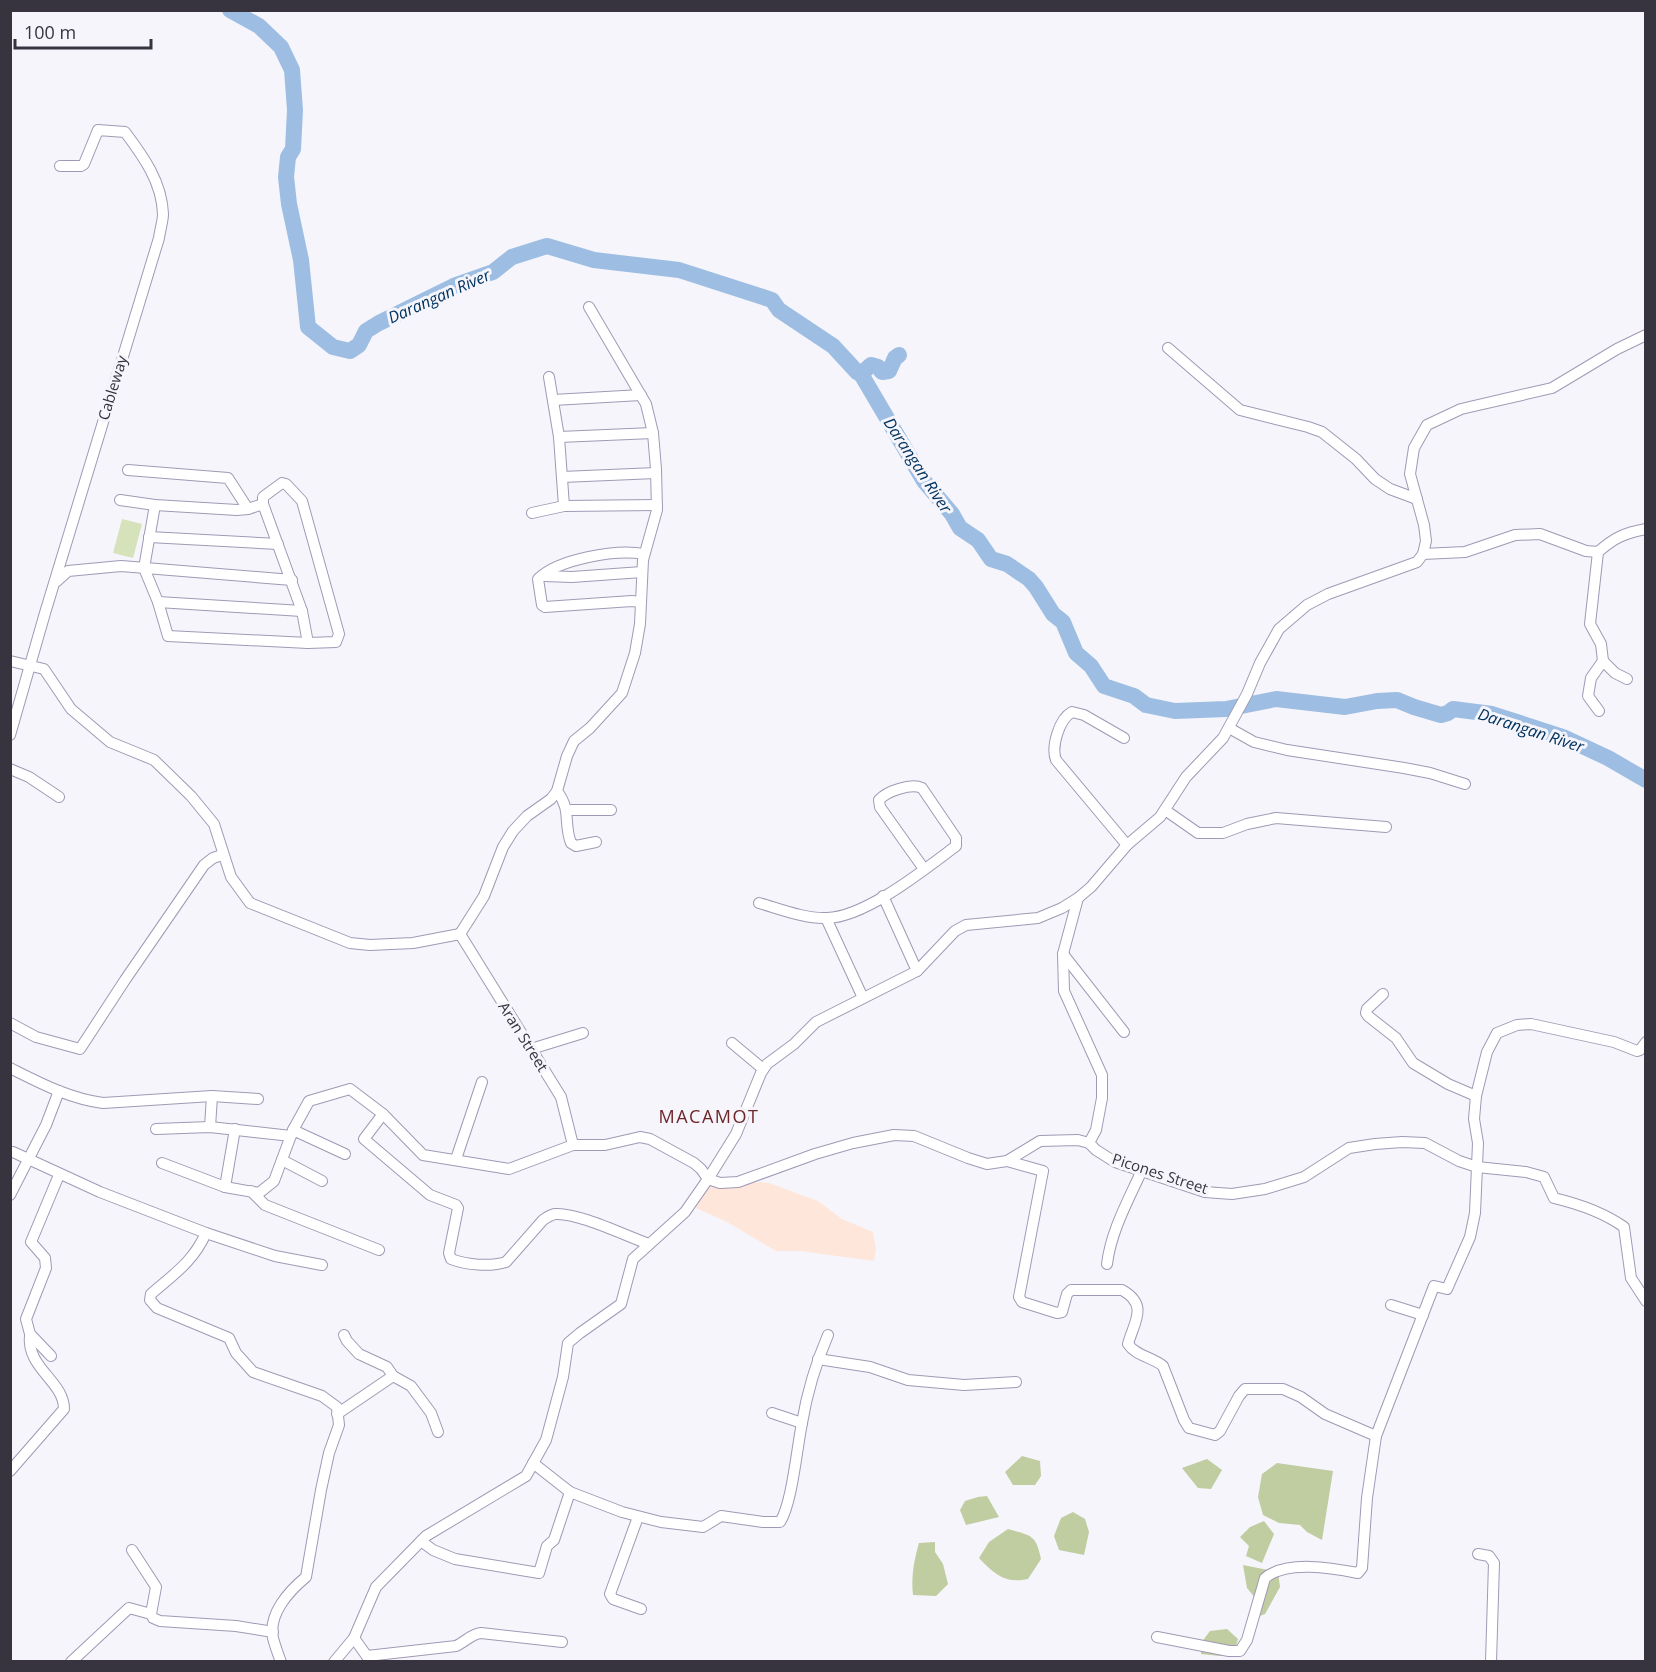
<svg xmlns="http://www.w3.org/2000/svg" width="1656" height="1672" font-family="'Open Sans',sans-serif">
	<rect width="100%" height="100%" fill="#f6f5fb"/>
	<path fill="#fee7da" d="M761,1182L769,1183L818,1201L842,1219L873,1232L876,1250L874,1261L800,1251H776L727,1222L696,1208L710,1183L727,1185Z"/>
	<path fill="#d5e2ba" d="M122,519L142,524L133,558L113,553Z"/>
	<g fill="#bfcda0">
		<path d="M1022,1456L1040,1461L1041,1476L1035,1485H1013L1005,1472Z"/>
		<path d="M1207,1459L1222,1470L1211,1489L1198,1488L1182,1468Z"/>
		<path d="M1277,1463L1333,1471L1322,1540L1307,1532L1300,1525L1279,1523L1263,1515L1258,1497L1262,1474Z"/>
		<path d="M987,1496L999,1517L966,1525L960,1510L965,1501L978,1497Z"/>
		<path d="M1073,1512L1085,1519L1089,1532L1084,1555L1059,1550L1054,1536L1061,1518Z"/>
		<path d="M1264,1521L1274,1534L1262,1563L1246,1556L1249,1546L1240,1537L1250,1527Z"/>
		<path d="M1008,1529C1031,1536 1036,1534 1041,1559L1028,1579C1005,1584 994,1574 979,1558L989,1542Z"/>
		<path d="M935,1542V1552L943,1564L948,1584L936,1596L913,1595C911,1576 914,1561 919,1543Z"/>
		<path d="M1243,1565L1278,1572L1280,1587L1265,1614L1252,1619L1256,1599L1247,1588Z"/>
		<path d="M1227,1629L1238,1639L1234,1654L1220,1656L1201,1654V1643L1210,1631Z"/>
	</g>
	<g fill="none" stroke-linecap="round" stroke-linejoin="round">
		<g stroke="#9dbee2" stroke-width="16">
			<path d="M230,10L259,26L281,47L292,70L295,110L293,149L288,157L286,177L289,204L301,260L308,327L333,347L350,351L359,345L366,331L379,323L456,285L493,272L512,257L547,246L594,260L679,270L772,300L779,310L833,346L857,372L861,374L871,365L878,367L882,372L889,371L895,358L899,355"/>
			<path d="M861,374L924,481L952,514L960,528L978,540L991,559L1007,564L1029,579L1036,587L1053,614L1063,622L1076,653L1091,666L1104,686L1134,696L1146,705L1175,711L1226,709L1276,699L1345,707L1377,701L1397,700L1414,707L1441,715L1448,713L1453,709L1492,714L1563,737L1608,758L1646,780"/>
		</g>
		<g stroke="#a199b5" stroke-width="12">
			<g id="minor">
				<path d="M1168,348L1240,410L1308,427L1322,432L1356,459L1375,479L1390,489L1417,499"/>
				<path d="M549,377L559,437L564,506"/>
				<path d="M553,400L641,395"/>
				<path d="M559,437L653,433"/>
				<path d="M128,470L228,478L248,509"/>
				<path d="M562,477L656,473"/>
				<path d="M120,500L155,505L237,510L248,509L263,504L302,611L308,643"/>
				<path d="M155,505L144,568L158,602L168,636L308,643L336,642L339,634L302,501L286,484L282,483L263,497V504"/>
				<path d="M532,513L564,506L657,505"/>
				<path d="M149,537L278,544"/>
				<path d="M1423,554L1465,552L1515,535L1540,534L1586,551L1598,552"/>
				<path d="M544,576L572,577L642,572"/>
				<path d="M57,581L68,571L121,566L292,580"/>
				<path d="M158,602L302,611"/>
				<path d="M641,602L632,601L545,607L542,605L538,579C558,559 616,549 644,554"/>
				<path d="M10,661L44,669L71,709L110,742L154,760L191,796L214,824L231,877L250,903L350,943L370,945L413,943L460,934"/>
				<path d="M1603,661L1615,673L1627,679"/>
				<path d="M1599,711L1588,696L1591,678L1603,661L1601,644L1590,624L1598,552C1614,538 1624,533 1646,529"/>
				<path d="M1229,728L1254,742L1287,750L1404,768L1430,773L1465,784"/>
				<path d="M10,735L45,613L159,238C160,230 163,221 163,214C162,182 143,156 125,132L98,130L84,164L81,166H60"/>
				<path d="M1124,738L1084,715L1072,712C1059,719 1051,747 1056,760L1127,845"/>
				<path d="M10,769L29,777L59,797"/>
				<path d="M557,791C572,811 563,822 571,843L576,846L596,842"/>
				<path d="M567,810H611"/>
				<path d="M1165,810L1198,833H1223L1247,824L1276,818L1386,827"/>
				<path d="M883,896L917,971"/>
				<path d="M1078,898L1063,954L1064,991L1102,1075V1098L1096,1130L1089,1143"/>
				<path d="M759,903C780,909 805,919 827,918C866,917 925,869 956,846V838L922,788C911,783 887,791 879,800L880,807L924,869"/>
				<path d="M826,918L863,998"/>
				<path d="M460,934L484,896L503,847L513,831L527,816L551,799L557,791L567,756L574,741L590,728L622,693L635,653L640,624L643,560L657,510L656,469L653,433L646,404L589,307"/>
				<path d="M460,934L561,1097L573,1145"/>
				<path d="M1063,954L1124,1032"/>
				<path d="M1383,994L1367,1009L1366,1013L1368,1016L1396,1038L1413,1063L1448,1084L1476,1096"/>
				<path d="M10,1023L36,1037L80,1049L125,980L204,865L213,858L222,855"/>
				<path d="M732,1043L763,1069"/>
				<path d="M531,1049L583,1033"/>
				<path d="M10,1068C40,1083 70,1099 103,1103L212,1096L258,1099"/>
				<path d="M383,1114L364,1139L430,1195L456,1205L458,1208L449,1253L451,1259C467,1265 490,1267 506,1262L543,1220C547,1217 550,1215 555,1214C577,1212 626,1236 649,1244"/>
				<path d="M210,1127L212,1096"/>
				<path d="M156,1129L210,1127L291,1136"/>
				<path d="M293,1130L345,1154"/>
				<path d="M13,1152L100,1192L206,1233L275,1256L322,1265"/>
				<path d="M456,1159L482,1082"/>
				<path d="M282,1160L322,1181"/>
				<path d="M1007,1161L1043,1171L1019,1297L1022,1302L1057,1313L1062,1312L1067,1294L1071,1290H1122C1149,1305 1134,1322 1128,1344C1136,1356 1152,1357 1163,1366L1184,1420L1189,1428L1215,1435L1220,1431L1239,1396L1245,1389H1283L1301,1397L1325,1414L1376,1436"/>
				<path d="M162,1163L225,1187L259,1193L274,1181L293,1130L309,1101L350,1089L383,1114L423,1155L509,1169L573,1145H605L640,1137L650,1139L694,1163L701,1169L708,1179"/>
				<path d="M708,1179L720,1183L738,1182L815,1154L853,1143L894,1135L914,1136L968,1158L987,1164L1007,1161L1040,1141L1078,1140L1089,1143L1096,1150L1115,1162L1205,1192L1232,1194L1265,1189L1304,1177L1349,1148L1375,1144L1402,1142L1425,1143L1459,1161L1477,1167L1526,1172L1544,1177L1554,1198C1579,1204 1603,1212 1624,1227L1631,1278L1646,1301"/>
				<path d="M225,1187L235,1129"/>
				<path d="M251,1191L265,1205L379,1250"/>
				<path d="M10,1195L46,1125L59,1091"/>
				<path d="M206,1233C193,1262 174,1274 151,1294L150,1300L157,1308L229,1338L236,1353L253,1372L322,1396L337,1407L339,1425L329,1453L321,1490L306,1577C289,1591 268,1614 273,1638C275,1646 278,1654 281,1662"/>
				<path d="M1107,1264C1111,1231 1128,1201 1142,1170"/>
				<path d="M1391,1305L1423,1315"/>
				<path d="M344,1335L347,1341L359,1354L387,1367L393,1376L411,1386L431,1413L438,1432"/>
				<path d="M51,1356L30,1334L26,1319L46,1268L45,1258L31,1242L59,1175"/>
				<path d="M818,1359L870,1367L908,1380L964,1385L1016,1382"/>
				<path d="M772,1413L802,1423"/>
				<path d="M337,1414L393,1376"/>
				<path d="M533,1463L570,1492"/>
				<path d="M10,1471L64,1409C64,1381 26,1368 30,1335"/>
				<path d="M638,1517L610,1594L613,1599L641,1609"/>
				<path d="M421,1541L433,1550L455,1559L539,1573L547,1546L554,1540L570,1492L622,1512L661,1522L703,1527L721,1516L763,1522H780C792,1504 797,1447 802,1423C807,1393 816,1363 828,1335"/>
				<path d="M132,1550L156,1587L151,1614L153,1618L160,1621L236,1626L273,1632"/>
				<path d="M1478,1554L1489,1556L1494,1563L1491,1662"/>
				<path d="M1157,1637L1229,1651H1240L1247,1640L1265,1578C1287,1560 1332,1568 1358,1573L1362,1568L1367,1498L1376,1436L1434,1286L1447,1289L1470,1237L1475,1213L1478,1143L1474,1119L1476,1096L1487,1052L1497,1033L1517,1025L1531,1024L1614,1042L1637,1051L1640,1050L1646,1042"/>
				<path d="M354,1638L371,1662"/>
				<path d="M367,1656L456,1646C465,1642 471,1634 481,1633L562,1642"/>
				<path d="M71,1662L129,1608L151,1614"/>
				<path d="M334,1662L354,1638L376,1587L426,1536L526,1476L546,1440L563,1377L568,1343L580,1333L621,1304L633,1259L685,1212L708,1179L736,1134L761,1073L767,1064L794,1044L816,1022L917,971L955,931L966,925L1038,918L1062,908L1078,898L1091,887L1127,845L1160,817L1186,777L1223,738L1247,694L1260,663L1279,629L1307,605L1328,594L1417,562L1423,554L1426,541L1424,525L1410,474L1414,448L1427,425L1461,409L1552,388L1617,349L1646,335"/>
			</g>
		</g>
		<use href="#minor" stroke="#fff" stroke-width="10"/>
	</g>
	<g text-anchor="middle" stroke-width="6" stroke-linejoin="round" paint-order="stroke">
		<g font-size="15" fill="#37343f" stroke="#f6f5fb">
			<text transform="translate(113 388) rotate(-73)" y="5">Cableway</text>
			<text transform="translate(523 1037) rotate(58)" y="5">Aran Street</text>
			<text transform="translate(1160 1174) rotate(18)" y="5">Picones Street</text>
		</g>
		<g font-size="16" font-style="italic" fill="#013360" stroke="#f6f5fb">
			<text transform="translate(439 296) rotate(-24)" y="6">Darangan River</text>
			<text transform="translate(918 465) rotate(57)" y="6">Darangan River</text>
			<text transform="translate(1531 730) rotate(18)" y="6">Darangan River</text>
		</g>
		<g font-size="18" letter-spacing="1.5" fill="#6d272a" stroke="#f6f5fb">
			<text x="709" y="1123">MACAMOT</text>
		</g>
	</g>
	<rect width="1656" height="1672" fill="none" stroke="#37343f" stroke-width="24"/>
	<path d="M15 39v9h136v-9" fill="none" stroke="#37343f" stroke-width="3"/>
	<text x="24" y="39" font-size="18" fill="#37343f" stroke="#f6f5fb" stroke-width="4.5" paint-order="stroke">100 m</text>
</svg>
